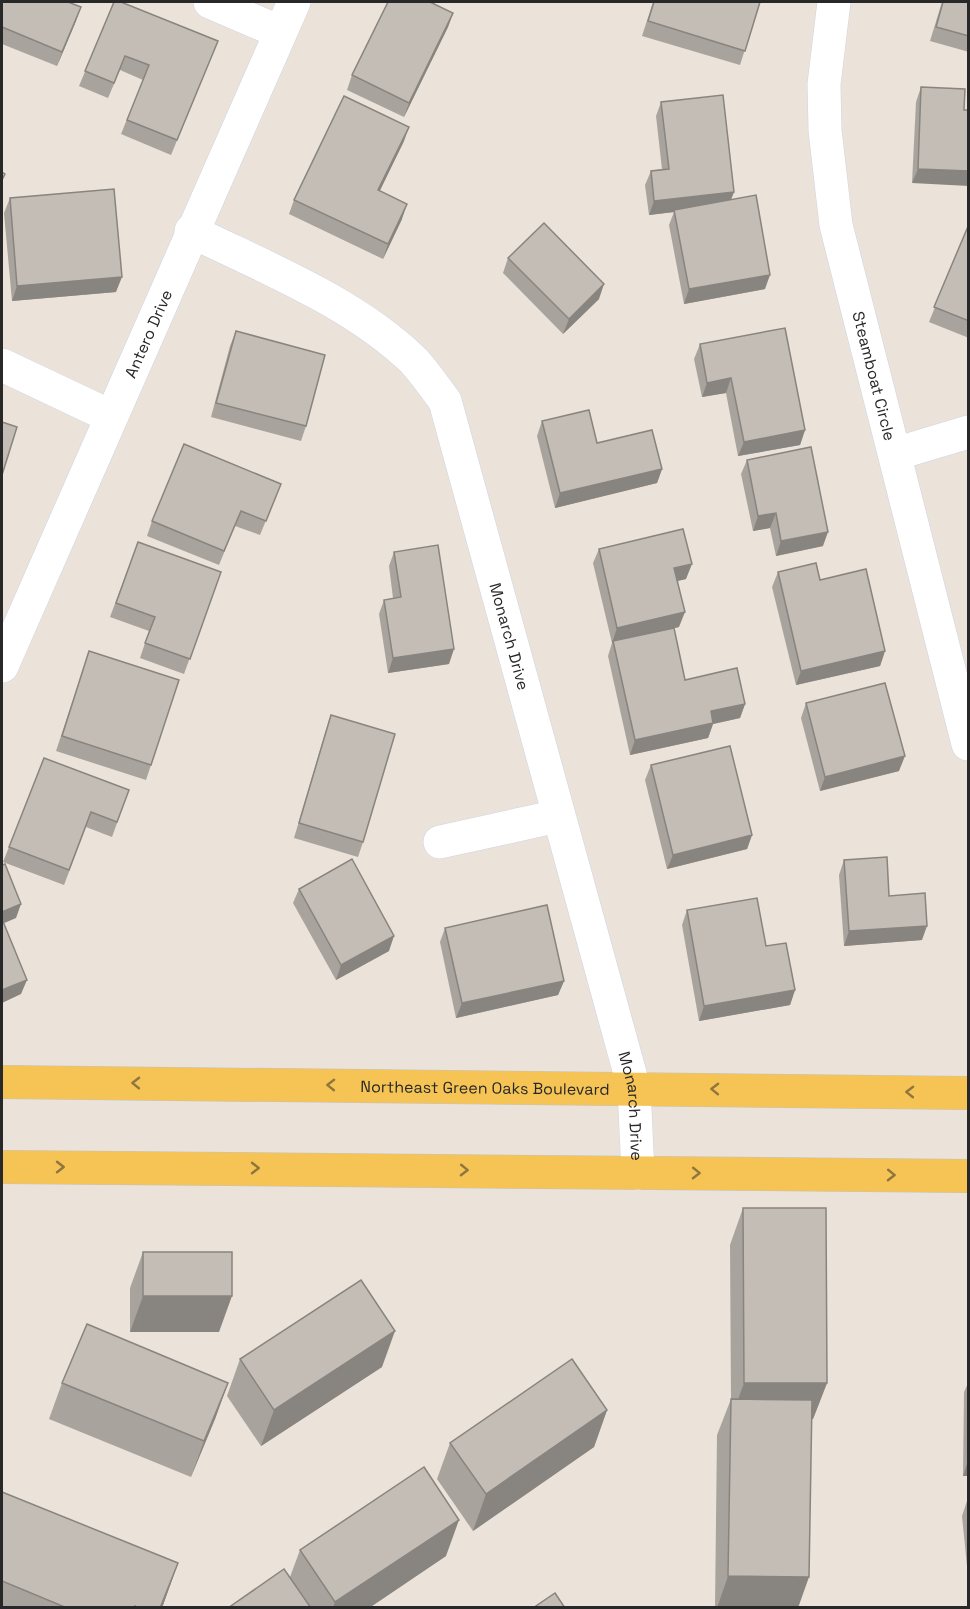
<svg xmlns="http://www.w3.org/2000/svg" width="970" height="1609" font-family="'Space Grotesk',sans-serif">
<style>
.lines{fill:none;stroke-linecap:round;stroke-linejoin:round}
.minor-casing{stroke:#cfd4e2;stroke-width:34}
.major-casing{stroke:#c3c3c3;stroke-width:34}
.minor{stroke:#fff;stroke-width:33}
.major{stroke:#f5c455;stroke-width:33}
.wall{fill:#a8a39c}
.shaded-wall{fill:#88847f}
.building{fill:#c3bdb5;stroke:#88847f;stroke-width:1.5}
.oneway{stroke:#8e763e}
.labels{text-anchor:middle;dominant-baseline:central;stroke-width:5;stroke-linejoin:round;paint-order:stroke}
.street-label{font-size:16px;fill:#282828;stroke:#fff}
</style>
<rect width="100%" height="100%" fill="#ebe2d9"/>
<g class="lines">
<defs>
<g id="minor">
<polyline points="210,2 280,32"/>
<path id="s1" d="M 834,2 L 824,84 L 825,130 L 836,225 L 968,744"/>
<path id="s2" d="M 191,231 C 266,268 353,302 414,361 C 425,373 435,388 445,401 L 634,1088 L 638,1173"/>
<polyline points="2,365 110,416"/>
<polyline points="895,454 968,432"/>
<path id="s3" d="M 2,666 L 294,2"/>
<polyline points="440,842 558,816"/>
</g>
<g id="major">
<path id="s4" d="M 2,1082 L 968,1093"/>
<polyline points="2,1167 968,1176"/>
</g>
</defs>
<use href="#minor" class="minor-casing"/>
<use href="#major" class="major-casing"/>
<use href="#minor" class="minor"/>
<use href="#major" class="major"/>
</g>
<g class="wall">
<polygon points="2,2 76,21 57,66 2,44"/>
<polygon points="114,2 218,41 171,155 121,134 143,80 120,70 108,98 79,86"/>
<polygon points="653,2 760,2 740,65 642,36"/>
<polygon points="942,2 969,2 969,52 930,41"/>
<polygon points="453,13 448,27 404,117 347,90 352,75"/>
<polygon points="921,87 964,110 912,183 916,102"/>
<polygon points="661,102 734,192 731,200 765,289 684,304 669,225 674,212 649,215 645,185 651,171 662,169 656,116"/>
<polygon points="404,141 379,191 402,219 383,259 289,214 294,200"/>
<polygon points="10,198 116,292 12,301 4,213"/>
<polygon points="969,224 969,338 929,322"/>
<polygon points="508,258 599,299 563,334 503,273"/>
<polygon points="236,331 306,426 301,441 211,417 230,346"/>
<polygon points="700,344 805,430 800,445 738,456 726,393 702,397 694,359"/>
<polygon points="542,421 662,469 657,483 555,508 537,436"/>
<polygon points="747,460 823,546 776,556 770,528 753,531 741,474"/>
<polygon points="281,484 260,535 235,526 219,565 147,536 152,521"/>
<polygon points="138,542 221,572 184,674 140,658 149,631 110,617"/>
<polygon points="599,549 686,579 677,581 679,627 674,628 685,680 745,704 740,718 713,724 708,738 630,755 608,656 612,643 593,563"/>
<polygon points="394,552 449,664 388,673 379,614 384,600 393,598 389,566"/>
<polygon points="778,572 820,580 885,651 880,666 796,685 772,587"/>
<polygon points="89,651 151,765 146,780 56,751"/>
<polygon points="806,703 899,771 820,791 801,718"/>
<polygon points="331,715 363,842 358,857 294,838 326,730"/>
<polygon points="651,765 752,835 747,849 667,869 645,780"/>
<polygon points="129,790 112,837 86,827 64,885 3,862 9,847"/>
<polygon points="844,860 889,896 922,940 844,946 839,875"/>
<polygon points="299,889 389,951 336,980 293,903"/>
<polygon points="687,910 766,946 795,990 790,1005 699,1021 682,925"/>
<polygon points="445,928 564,981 558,995 456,1018 440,942"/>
<polygon points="743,1208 827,1383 813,1419 811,1419 798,1608 715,1608 717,1435 731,1399 730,1245"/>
<polygon points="143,1252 219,1332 130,1332 130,1288"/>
<polygon points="240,1359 382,1367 261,1446 227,1396"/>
<polygon points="969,1381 969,1476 963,1476 964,1392"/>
<polygon points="62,1383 228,1383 215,1419 191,1477 49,1419"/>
<polygon points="607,1410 594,1447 473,1531 437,1479 450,1443"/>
<polygon points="2,1492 178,1563 162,1608 2,1608"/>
<polygon points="967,1501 969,1514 969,1586 962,1516"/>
<polygon points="300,1550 446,1556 369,1608 228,1608 290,1577"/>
</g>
<g class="shaded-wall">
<polygon points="81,7 76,21 57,66 62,52"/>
<polygon points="453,13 448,27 404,117 409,103"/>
<polygon points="409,127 404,141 373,205 378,190"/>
<polygon points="918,169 969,171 969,186 912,183"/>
<polygon points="734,192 728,206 674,210 674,212 649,215 654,201"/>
<polygon points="407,204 402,219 383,259 388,244"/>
<polygon points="770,275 765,289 684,304 689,289"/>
<polygon points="122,277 116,292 12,301 17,286"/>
<polygon points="604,284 599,299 563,334 569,319"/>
<polygon points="731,378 726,393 702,397 707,383"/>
<polygon points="805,430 800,445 738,456 744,442"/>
<polygon points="662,469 657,483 555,508 560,493"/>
<polygon points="776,513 770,528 753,531 758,516"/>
<polygon points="828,532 823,546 776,556 781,541"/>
<polygon points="692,564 686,579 669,583 674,568"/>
<polygon points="685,612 679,627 612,643 617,628"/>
<polygon points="454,649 449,664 388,673 393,658"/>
<polygon points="885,651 880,666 796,685 801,671"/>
<polygon points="745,704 740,718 713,724 708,738 630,755 635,740 711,711"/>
<polygon points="905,756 899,771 820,791 825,777"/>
<polygon points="752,835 747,849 667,869 673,855"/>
<polygon points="21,904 16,918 2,924 2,912"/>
<polygon points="927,926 922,940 844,946 849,931"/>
<polygon points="394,936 389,951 336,980 341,965"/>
<polygon points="27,980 21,994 2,1003 2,990"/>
<polygon points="564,981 558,995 456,1018 462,1003"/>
<polygon points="795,990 790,1005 699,1021 704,1006"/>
<polygon points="143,1296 232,1296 219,1332 130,1332"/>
<polygon points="395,1331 382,1367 261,1446 274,1410"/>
<polygon points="228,1383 215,1419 191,1477 204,1441"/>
<polygon points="744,1383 827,1383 813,1419 731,1419"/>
<polygon points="607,1410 594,1447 473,1531 486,1494"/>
<polygon points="968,1461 969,1476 963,1476"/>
<polygon points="459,1520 446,1556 369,1608 333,1608 335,1602"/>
<polygon points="178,1563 162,1608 160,1608"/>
<polygon points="728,1576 809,1577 798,1608 717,1608"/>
</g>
<g class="building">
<polygon points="2,2 68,2 81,7 62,52 2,27"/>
<polygon points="114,2 121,2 218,41 177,140 127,120 149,65 125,56 114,83 85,71"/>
<polygon points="388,2 430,2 453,13 409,103 352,75"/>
<polygon points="654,2 760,2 745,51 648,21"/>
<polygon points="943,2 969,2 969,36 936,27"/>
<polygon points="921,87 965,89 964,110 969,110 969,171 918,169"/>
<polygon points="723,95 734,192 654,201 651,171 669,169 661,102"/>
<polygon points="344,96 409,127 378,190 407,204 388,244 294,200"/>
<polygon points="2,172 5,174 2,180"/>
<polygon points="114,189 122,277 17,286 10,198"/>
<polygon points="756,195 770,275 689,289 674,210"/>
<polygon points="544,223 604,284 569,319 508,258"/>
<polygon points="969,224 969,321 934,307"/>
<polygon points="785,328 805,430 744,442 731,378 707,383 700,344"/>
<polygon points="236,331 325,355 306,426 216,403"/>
<polygon points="589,410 597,443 652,430 662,469 560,493 542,421"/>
<polygon points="2,422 17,427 2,475"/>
<polygon points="184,444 281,484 266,521 241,511 224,551 152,521"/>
<polygon points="811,447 828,532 781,541 776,513 758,516 747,460"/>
<polygon points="683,529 692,564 674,568 685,612 617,628 599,549"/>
<polygon points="138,542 221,572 190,659 145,643 155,617 116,603"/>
<polygon points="438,545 454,649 393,658 384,600 401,597 394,552"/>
<polygon points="816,563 820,580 866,569 885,651 801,671 778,572"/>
<polygon points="674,628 685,680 737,668 745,704 711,711 713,723 635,740 613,641"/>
<polygon points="89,651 179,680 151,765 62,736"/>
<polygon points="885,683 905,756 825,777 806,703"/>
<polygon points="331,715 395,734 363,842 299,823"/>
<polygon points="730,746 752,835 673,855 651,765"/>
<polygon points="44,758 129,790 117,822 91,812 69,870 9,847"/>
<polygon points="887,857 889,896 925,893 927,926 849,931 844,860"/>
<polygon points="352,859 394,936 341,965 299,889"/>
<polygon points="5,864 21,904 2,912 2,865"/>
<polygon points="757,898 766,946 786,943 795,990 704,1006 687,910"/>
<polygon points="547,905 564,981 462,1003 445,928"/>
<polygon points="2,919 27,980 2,990"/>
<polygon points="743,1208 826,1208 827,1383 744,1383"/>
<rect x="143" y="1252" width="89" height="44"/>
<polygon points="361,1280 395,1331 274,1410 240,1359"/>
<polygon points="87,1324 228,1383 204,1441 62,1383"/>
<polygon points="572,1359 607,1410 486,1494 450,1443"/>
<polygon points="731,1399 812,1400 809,1577 728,1576"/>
<polygon points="424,1467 459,1520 335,1602 300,1550"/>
<polygon points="2,1492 178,1563 160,1608 140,1608 135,1606 135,1608 67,1608 2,1581"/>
<polygon points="284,1569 311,1608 228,1608"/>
<polygon points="555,1593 565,1608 533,1608"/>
</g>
<defs><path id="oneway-chevron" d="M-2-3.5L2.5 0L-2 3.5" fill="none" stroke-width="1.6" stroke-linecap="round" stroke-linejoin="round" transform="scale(1.5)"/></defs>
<g class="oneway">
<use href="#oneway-chevron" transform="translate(136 1083) rotate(-179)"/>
<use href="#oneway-chevron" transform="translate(331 1085) rotate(-179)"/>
<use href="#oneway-chevron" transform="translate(715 1089) rotate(-179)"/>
<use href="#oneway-chevron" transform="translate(910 1092) rotate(-179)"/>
<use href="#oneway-chevron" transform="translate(60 1167)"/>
<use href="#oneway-chevron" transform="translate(255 1168)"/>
<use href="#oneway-chevron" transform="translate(464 1170) rotate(1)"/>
<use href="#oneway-chevron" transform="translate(696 1173) rotate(1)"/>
<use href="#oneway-chevron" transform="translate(891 1175) rotate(1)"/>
</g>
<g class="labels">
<g class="street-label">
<text stroke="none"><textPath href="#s3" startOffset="363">Antero Drive</textPath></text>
<text stroke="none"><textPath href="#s1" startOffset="380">Steamboat Circle</textPath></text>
<text stroke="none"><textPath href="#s2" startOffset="554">Monarch Drive</textPath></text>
<text stroke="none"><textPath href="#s4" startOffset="483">Northeast Green Oaks Boulevard</textPath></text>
<text stroke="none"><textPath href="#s2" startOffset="1040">Monarch Drive</textPath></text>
</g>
</g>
<rect width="970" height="1609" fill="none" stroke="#282828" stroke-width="6"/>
</svg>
